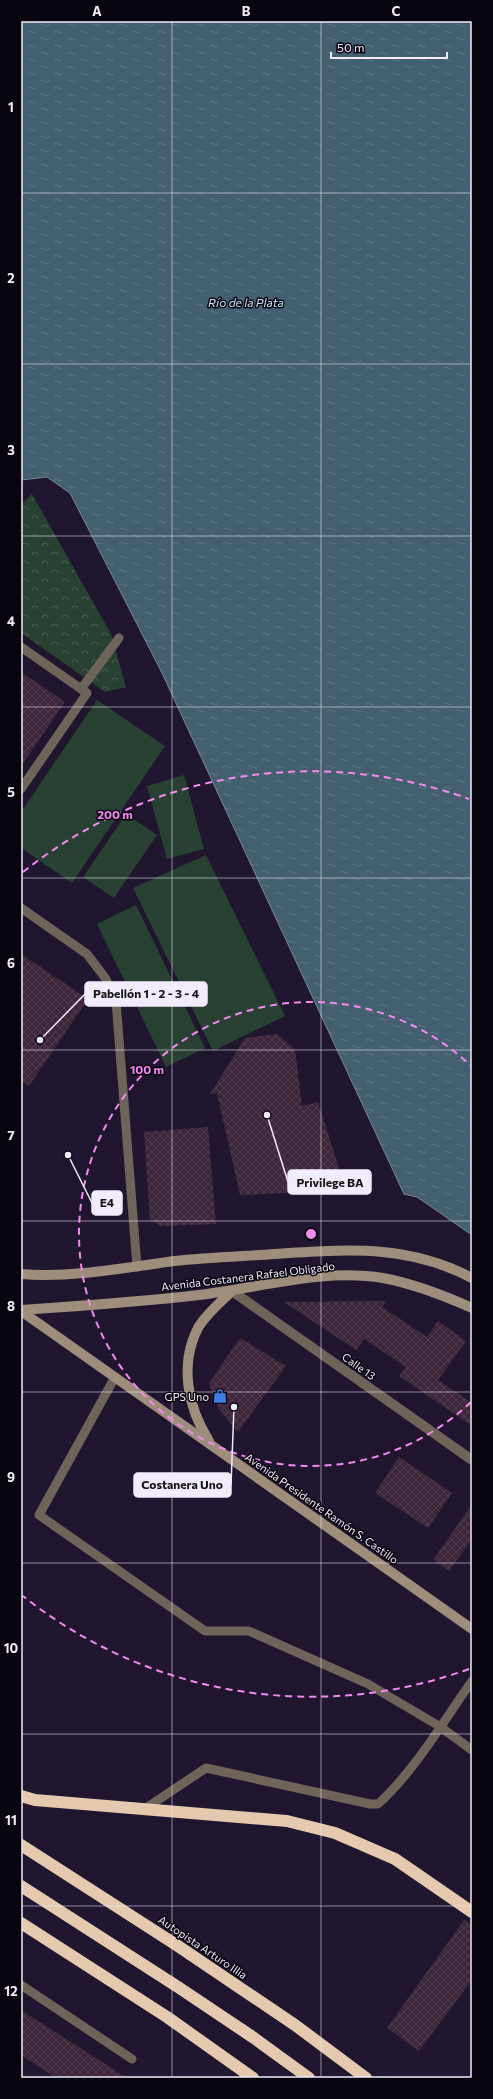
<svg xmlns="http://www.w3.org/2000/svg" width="493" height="2099" font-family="Commissioner,sans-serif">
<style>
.park{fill:url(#park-crowns)}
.pitch{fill:#284133}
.water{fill:url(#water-ripples);stroke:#78899a}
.building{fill:url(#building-cross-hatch)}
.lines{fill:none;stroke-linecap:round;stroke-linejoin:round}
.service{stroke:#6f6459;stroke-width:9}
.minor{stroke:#6f6459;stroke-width:10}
.secondary{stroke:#9e8d7b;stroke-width:10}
.motorway{stroke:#e5c9ae;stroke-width:12}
.grid{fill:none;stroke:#f1ebfc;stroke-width:1;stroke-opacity:0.55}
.ring{fill:none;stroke:#f489f0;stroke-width:2;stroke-dasharray:7 5}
.labels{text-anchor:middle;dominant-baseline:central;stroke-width:3;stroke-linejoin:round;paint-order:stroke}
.street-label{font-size:11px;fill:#f1ebfc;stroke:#08050f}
.poi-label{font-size:11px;fill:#f1ebfc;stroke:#08050f;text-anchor:end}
.water-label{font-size:12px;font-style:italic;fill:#c9e9fd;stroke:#08050f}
.centre{fill:#f489f0;stroke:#08050f;stroke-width:2}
.ring-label{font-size:12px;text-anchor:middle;font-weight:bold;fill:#f489f0;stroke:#08050f;stroke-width:3;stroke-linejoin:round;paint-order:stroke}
.leader{fill:none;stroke:#f1ebfc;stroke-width:1.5}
.callout-dot{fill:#f1ebfc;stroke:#08050f;stroke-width:1.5}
.callout{fill:#f1ebfc;stroke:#f1ebfc;stroke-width:1.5}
.callout-label{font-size:12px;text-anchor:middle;font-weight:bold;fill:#111}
.neatline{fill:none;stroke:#f1ebfc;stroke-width:1.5}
.grid-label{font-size:13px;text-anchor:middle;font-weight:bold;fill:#f1ebfc}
</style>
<defs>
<pattern id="park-crowns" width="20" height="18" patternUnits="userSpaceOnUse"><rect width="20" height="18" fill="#284133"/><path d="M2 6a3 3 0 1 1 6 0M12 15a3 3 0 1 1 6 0" fill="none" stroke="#485d51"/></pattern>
<pattern id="water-ripples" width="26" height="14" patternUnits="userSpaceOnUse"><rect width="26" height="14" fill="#445f70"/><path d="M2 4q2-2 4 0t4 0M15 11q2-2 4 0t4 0" fill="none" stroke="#5f7685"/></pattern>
<pattern id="building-cross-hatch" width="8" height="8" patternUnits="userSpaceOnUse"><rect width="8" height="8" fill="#3e273b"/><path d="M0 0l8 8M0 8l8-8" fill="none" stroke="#513c4e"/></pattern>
</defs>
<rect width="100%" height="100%" fill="#20162f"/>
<polygon class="park" points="32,494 111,634 126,687 105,692 21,633 21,505"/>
<g class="pitch">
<polygon points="97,700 165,746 72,883 21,848 21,812"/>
<polygon points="184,775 204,849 167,859 147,786"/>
<polygon points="126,814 157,835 114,898 83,877"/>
<polygon points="206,855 285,1016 213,1051 133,888"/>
<polygon points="136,905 205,1048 166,1067 97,924"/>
</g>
<polygon class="water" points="21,21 472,21 472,1235 417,1197 404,1194 162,673 70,493 47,477 21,480"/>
<g class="building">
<polygon points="21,672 65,702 21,766"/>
<polygon points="21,954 88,999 29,1086 21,1081"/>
<polygon points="277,1034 295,1049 302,1106 318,1102 339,1168 314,1185 286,1193 240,1195 217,1093 210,1094 245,1038"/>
<polygon points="208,1127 216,1224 162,1226 150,1221 144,1132"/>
<polygon points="386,1301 382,1307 427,1337 438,1321 466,1341 438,1380 472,1403 472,1426 399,1376 406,1367 364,1339 356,1350 284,1302"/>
<polygon points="240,1338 286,1366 238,1432 218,1408 209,1383"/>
<polygon points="399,1457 452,1493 428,1528 375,1493"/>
<polygon points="472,1504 472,1539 449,1571 433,1560"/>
<polygon points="464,1920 472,1926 472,1980 419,2051 387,2028"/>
<polygon points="21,2010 127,2078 56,2078 21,2055"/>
</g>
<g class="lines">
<g class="service">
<polyline points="21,647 87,693 21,789"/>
<polyline points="81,689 119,638"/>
<polyline points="21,908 87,954 106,979 116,1001 137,1267"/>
<polyline points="115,1377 39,1515 205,1631 249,1631 368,1684 439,1726 472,1750"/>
<path d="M 143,1810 L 206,1768 L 370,1804 L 378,1804 C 414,1772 444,1720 472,1681"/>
<polyline points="21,1985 132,2059"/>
</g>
<polyline class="minor" points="232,1291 472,1460"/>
<g class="secondary">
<path d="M 21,1274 C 73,1278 123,1268 174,1261 C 212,1257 251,1256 289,1253 C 355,1249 411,1246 472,1278"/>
<path d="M 21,1310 C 80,1306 140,1302 199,1295 C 259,1288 323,1268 383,1278 C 415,1284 443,1295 472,1308"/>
<polyline points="21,1311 472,1629"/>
<path d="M 209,1441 C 188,1408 179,1365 198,1328 C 206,1314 221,1302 232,1291"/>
</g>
<g class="motorway">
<polyline points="21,1796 35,1800 287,1821 335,1833 395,1859 472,1912"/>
<polyline points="21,1845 178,1946 295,2025 366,2078"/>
<polyline points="21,1886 178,1987 254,2038 309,2078"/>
<polyline points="21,1923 167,2017 253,2078"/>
</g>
</g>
<path class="grid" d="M 172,21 L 172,2078M 321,21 L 321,2078M 21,193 L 472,193M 21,364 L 472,364M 21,536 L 472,536M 21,707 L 472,707M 21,878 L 472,878M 21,1050 L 472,1050M 21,1221 L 472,1221M 21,1392 L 472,1392M 21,1563 L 472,1563M 21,1734 L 472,1734M 21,1906 L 472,1906"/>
<g class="ring">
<path d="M471 1402A232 232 0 1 1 471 1066"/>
<path d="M469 1669A463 463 0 0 1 23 1596M23 872A463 463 0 0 1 469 799"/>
</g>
<defs>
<symbol id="shop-bare" viewBox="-9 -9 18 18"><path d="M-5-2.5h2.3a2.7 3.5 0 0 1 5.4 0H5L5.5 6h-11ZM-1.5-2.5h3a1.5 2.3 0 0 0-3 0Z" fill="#3f7fe0" stroke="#08050f" stroke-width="2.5" paint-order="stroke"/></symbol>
</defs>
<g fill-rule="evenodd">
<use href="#shop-bare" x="210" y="1386" width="20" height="20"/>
</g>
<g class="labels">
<g class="street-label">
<text transform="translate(248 1276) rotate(-7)">Avenida Costanera Rafael Obligado</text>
<text transform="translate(359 1366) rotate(35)">Calle 13</text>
<text transform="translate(322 1508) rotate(35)">Avenida Presidente Ramón S. Castillo</text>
<text transform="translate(203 1947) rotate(34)">Autopista Arturo Illia</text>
</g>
<g class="poi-label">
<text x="209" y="1396">GPS Uno</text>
</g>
<g class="water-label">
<text x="246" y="302">Río de la Plata</text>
</g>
</g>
<circle cx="311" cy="1234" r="6" class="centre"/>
<g class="ring-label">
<text x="115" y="819">200 m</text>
<text x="147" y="1074">100 m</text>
</g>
<path class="leader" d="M40 1040L85 994M267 1115L288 1182M68 1155L92 1203M234 1407L231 1485"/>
<g class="callout-dot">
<circle cx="40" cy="1040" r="4"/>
<circle cx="267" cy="1115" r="4"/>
<circle cx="68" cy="1155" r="4"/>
<circle cx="234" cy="1407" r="4"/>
</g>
<g class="callout">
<rect x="85" y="982" width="122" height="24" rx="4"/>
<rect x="288" y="1170" width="83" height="24" rx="4"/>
<rect x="92" y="1191" width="30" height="24" rx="4"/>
<rect x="134" y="1473" width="97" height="24" rx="4"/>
</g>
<g class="callout-label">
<text x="146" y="998">Pabellón 1 - 2 - 3 - 4</text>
<text x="330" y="1187">Privilege BA</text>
<text x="107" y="1207">E4</text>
<text x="182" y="1489">Costanera Uno</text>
</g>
<rect width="493" height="2099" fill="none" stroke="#08050f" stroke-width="44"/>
<path d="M331 52v6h116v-6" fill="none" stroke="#f1ebfc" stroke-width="2"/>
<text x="337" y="52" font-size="12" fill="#f1ebfc" stroke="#08050f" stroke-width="3" paint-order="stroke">50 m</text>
<rect x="22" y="22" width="449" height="2055" class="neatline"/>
<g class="grid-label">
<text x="97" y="16">A</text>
<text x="246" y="16">B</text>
<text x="396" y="16">C</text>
<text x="11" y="112">1</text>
<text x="11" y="283">2</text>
<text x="11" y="455">3</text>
<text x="11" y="626">4</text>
<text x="11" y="797">5</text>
<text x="11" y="968">6</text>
<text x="11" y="1140">7</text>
<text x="11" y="1311">8</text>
<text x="11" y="1482">9</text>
<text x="11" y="1653">10</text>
<text x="11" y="1825">11</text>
<text x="11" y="1996">12</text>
</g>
</svg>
